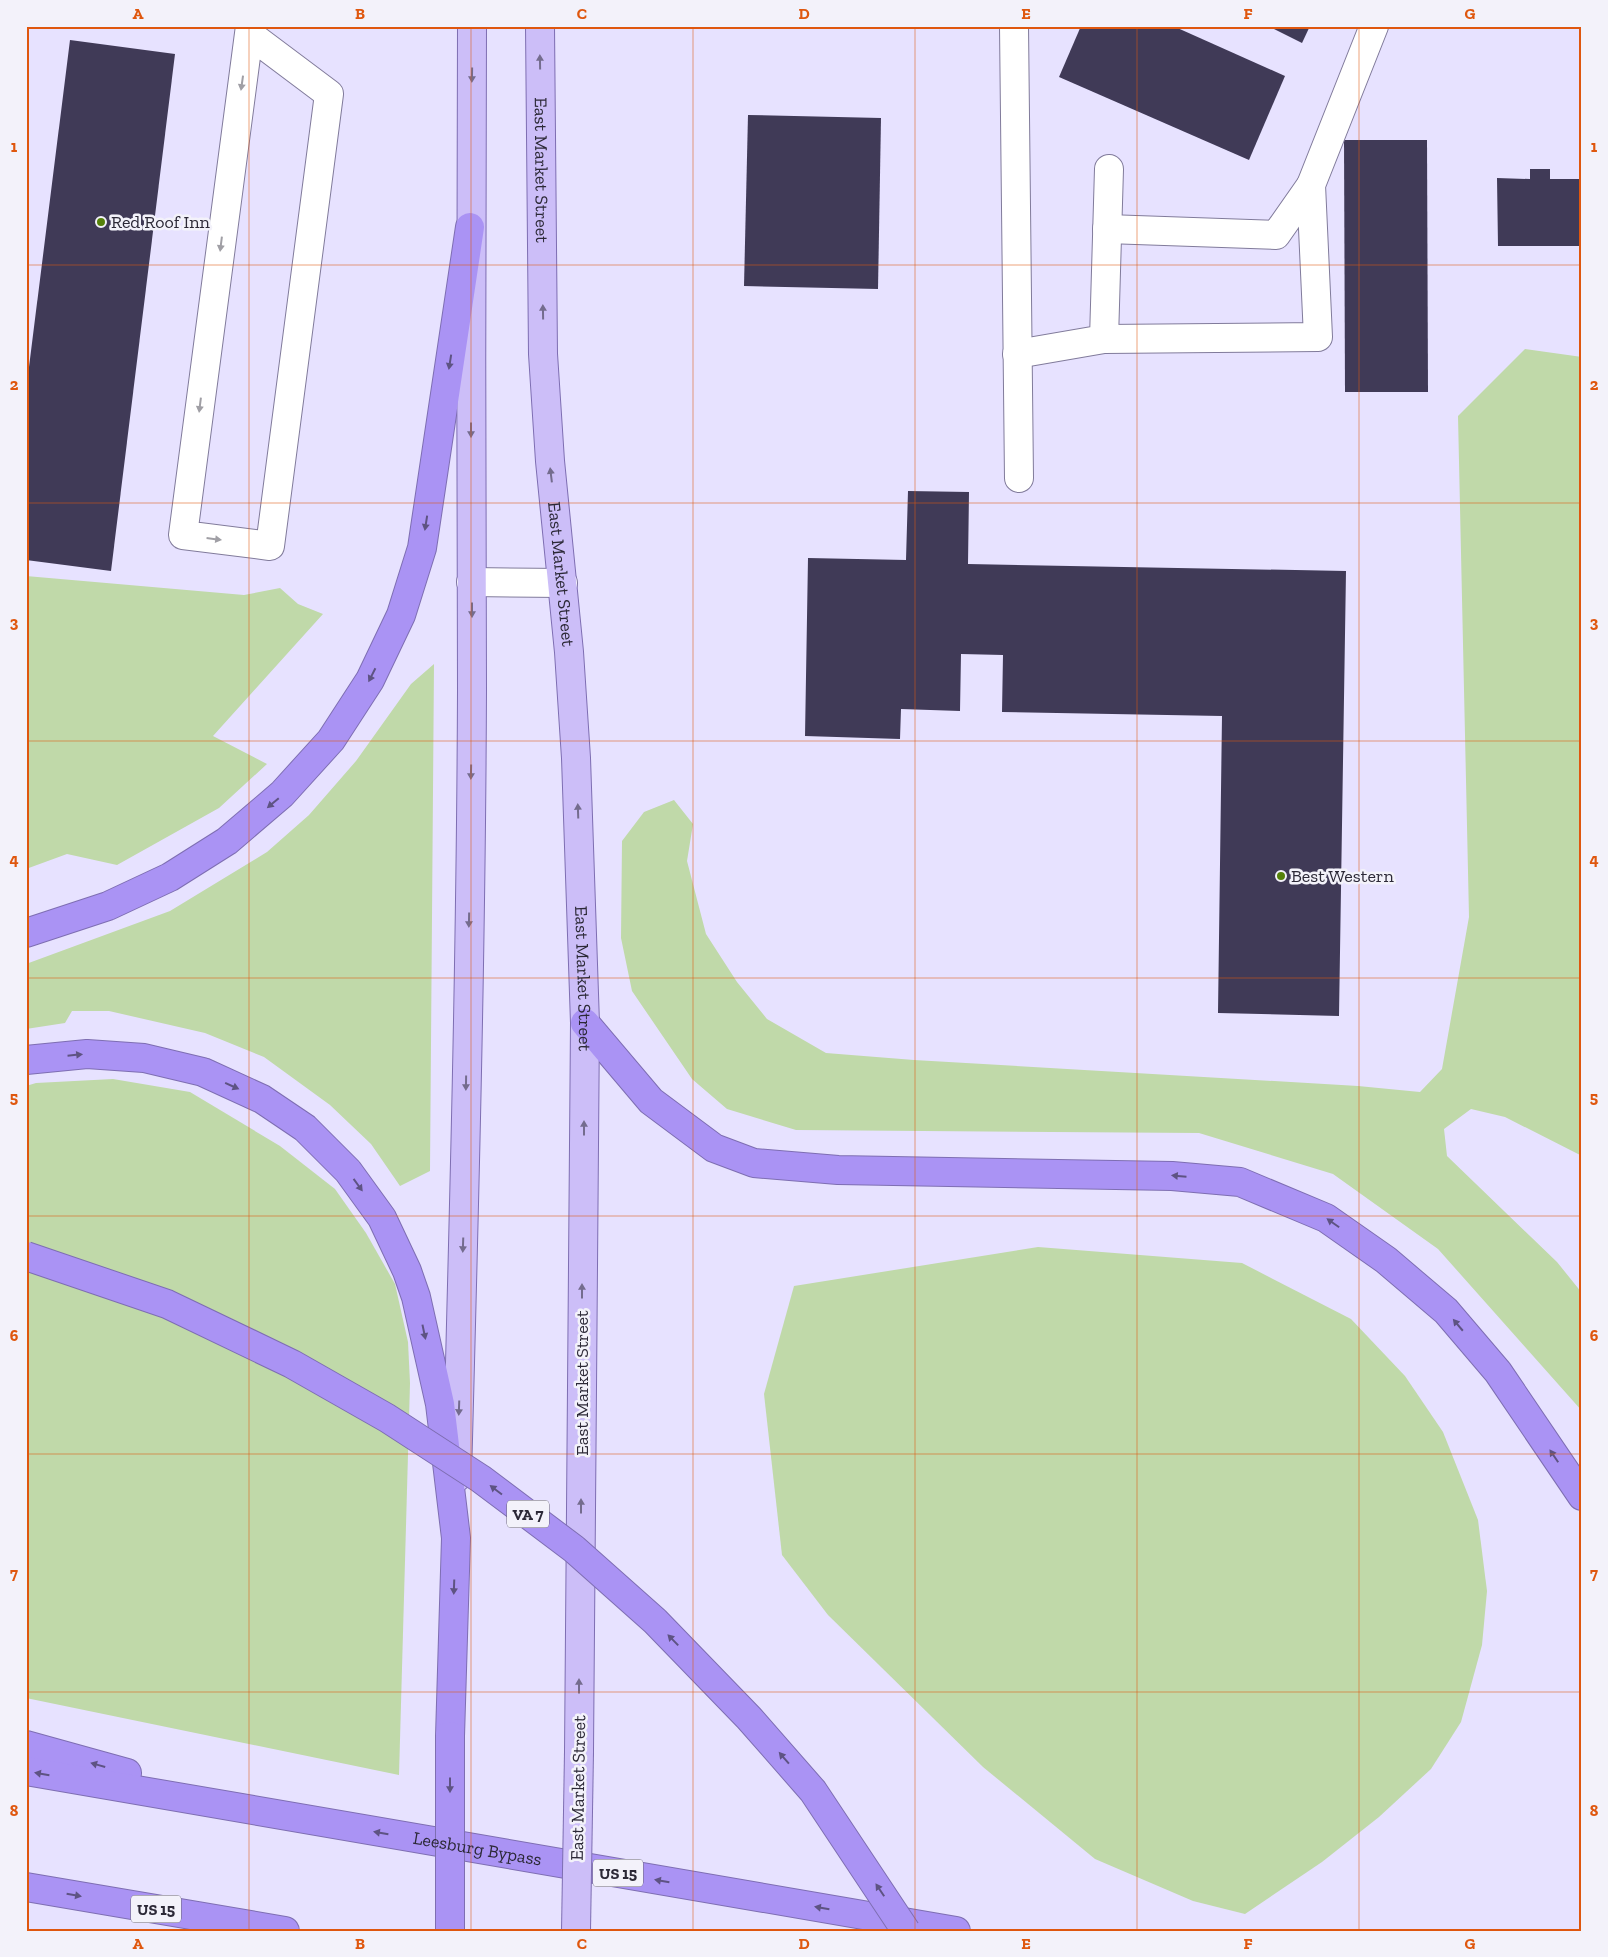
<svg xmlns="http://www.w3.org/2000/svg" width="1608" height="1957" font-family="'Zilla Slab',serif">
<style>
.green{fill:#c0d9a9}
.building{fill:#403a57}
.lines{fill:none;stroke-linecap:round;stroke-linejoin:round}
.minor-casing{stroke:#817b9b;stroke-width:30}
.major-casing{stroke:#7e6eb2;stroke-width:30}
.highway-casing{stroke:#7e6eb2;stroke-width:30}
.minor{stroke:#fff;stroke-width:28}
.major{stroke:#ccbef8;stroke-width:28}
.highway{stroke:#aa93f4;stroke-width:28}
.major-bridge-casing{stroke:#7e6eb2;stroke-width:30;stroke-linecap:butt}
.highway-bridge-casing{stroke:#7e6eb2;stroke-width:30;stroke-linecap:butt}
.major-bridge{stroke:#ccbef8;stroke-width:28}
.highway-bridge{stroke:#aa93f4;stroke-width:28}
.oneway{fill:#746c8e}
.oneway2{fill:#a09fa5}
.oneway3{fill:#5e5383}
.grid{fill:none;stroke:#df570e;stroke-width:1;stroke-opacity:0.55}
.poi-dot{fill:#55810a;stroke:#f3f2fa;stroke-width:2}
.labels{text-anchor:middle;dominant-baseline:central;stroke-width:5;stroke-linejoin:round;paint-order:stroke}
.shield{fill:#f3f2fa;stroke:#686572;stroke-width:1}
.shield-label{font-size:16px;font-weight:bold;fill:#2c2937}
.street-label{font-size:18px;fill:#2c2937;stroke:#f3f2fa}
.poi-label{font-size:18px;fill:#2c2937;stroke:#f3f2fa;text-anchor:start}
.neatline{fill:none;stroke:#df570e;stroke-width:2}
.grid-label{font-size:16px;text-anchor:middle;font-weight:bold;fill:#df570e}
</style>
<rect width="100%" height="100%" fill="#e7e2ff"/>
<g class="green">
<polygon points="1525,349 1582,357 1582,1156 1505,1117 1471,1109 1444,1129 1447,1156 1557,1262 1582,1293 1582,1411 1438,1249 1333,1174 1199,1133 796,1130 727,1109 692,1079 632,991 621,938 622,841 644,812 674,800 693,824 687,861 706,934 737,982 767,1019 826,1053 914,1060 1358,1086 1420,1092 1442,1069 1469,917 1458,416"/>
<polygon points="26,576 244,595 280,588 298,604 323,614 213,736 267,764 219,808 117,865 67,854 26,869"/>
<polygon points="434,664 430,1171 400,1186 371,1144 330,1105 264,1057 205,1033 109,1011 72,1011 65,1023 26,1029 26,964 170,911 267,852 309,815 356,761 411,684"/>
<polygon points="113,1079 190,1092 280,1146 335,1189 366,1233 395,1284 408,1342 410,1383 399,1775 26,1698 26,1086 36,1083"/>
<polygon points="1038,1247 1242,1263 1351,1319 1405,1376 1443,1432 1478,1520 1487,1591 1482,1645 1461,1722 1431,1769 1379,1817 1322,1862 1245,1914 1193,1901 1095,1859 983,1767 828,1615 782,1555 764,1394 794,1286"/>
</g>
<g class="building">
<polygon points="1081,26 1173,26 1285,76 1249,160 1059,77"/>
<polygon points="1268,26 1310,26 1302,43"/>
<polygon points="70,40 175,54 111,571 26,560 26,391"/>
<polygon points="748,115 881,118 878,289 744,286"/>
<polygon points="1344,140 1427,140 1428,392 1345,392"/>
<polygon points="1530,169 1550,169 1550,179 1582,179 1581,246 1498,246 1497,178 1530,179"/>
<polygon points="908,491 969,492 968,564 1346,571 1339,1016 1218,1013 1222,716 1002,712 1003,655 961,654 960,711 901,709 900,739 805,736 808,558 906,560"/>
</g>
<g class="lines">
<defs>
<g id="minor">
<polyline points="1014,26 1019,478"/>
<polyline points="249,34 329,94 270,546 183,535 250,26"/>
<polyline points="1107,229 1276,235 1311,185"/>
<polyline points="1104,339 1318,337 1311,185 1374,26"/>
<polyline points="1017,354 1104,339 1109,169"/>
<polyline points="471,582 563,583"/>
</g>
<g id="major">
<path id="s1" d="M 540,26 L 543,354 L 550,461 L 569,652 L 576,758 L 585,1023 L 579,1752"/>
<path d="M 457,1477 C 464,1215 471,952 472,690 C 472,469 470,247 472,26"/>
</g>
<g id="highway">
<polyline points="26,933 108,906 170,877 227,841 282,794 331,740 370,680 401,615 422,548 470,227"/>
<polyline points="585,1023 651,1101 714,1148 754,1163 838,1170 1172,1176 1240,1182 1326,1218 1386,1260 1446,1311 1498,1372 1582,1496"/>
<polyline points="26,1060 87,1054 144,1058 203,1072 262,1099 305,1128 348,1171 382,1218 407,1271 416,1297 440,1404 456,1538 450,1736"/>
<polyline points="26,1745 127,1773"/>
<path id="s2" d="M 26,1771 L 956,1931"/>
<polyline points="26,1887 285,1931"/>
</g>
</defs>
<use href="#minor" class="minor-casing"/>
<use href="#major" class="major-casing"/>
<use href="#highway" class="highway-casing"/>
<use href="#minor" class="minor"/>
<use href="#major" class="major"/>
<use href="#highway" class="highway"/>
<defs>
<polyline id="major-bridge" points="576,1931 579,1752"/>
<g id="highway-bridge">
<polyline points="26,1256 167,1304 292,1364 387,1418 481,1479 574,1549 655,1621 749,1718 813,1791 906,1931"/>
<polyline points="450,1736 450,1931"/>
</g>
</defs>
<use href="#major-bridge" class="major-bridge-casing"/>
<use href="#highway-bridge" class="highway-bridge-casing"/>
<use href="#major-bridge" class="major-bridge"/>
<use href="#highway-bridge" class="highway-bridge"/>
</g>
<defs><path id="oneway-solid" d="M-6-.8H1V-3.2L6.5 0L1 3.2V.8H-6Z" transform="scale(1.25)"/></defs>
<g class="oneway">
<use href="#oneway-solid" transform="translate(540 62) rotate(-91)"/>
<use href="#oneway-solid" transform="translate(472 75) rotate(91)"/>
<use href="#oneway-solid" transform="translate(543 312) rotate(-91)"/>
<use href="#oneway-solid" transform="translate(471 430) rotate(90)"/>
<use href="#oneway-solid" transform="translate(551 475) rotate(-97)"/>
<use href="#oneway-solid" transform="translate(472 610) rotate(90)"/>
<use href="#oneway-solid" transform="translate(471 772) rotate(91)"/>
<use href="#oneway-solid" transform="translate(578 811) rotate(-92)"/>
<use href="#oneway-solid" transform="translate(469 920) rotate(91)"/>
<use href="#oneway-solid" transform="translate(466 1083) rotate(91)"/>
<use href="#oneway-solid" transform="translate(584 1128) rotate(-90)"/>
<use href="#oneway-solid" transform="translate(463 1245) rotate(92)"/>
<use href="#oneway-solid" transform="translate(582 1291) rotate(-90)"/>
<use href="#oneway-solid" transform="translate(459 1408) rotate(92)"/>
<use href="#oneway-solid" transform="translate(581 1506) rotate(-90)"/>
<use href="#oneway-solid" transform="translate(579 1686) rotate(-90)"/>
</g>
<g class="oneway2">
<use href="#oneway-solid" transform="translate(242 83) rotate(98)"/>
<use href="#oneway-solid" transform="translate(221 244) rotate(97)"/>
<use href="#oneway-solid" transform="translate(200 405) rotate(97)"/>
<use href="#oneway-solid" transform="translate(214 539) rotate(7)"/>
</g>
<g class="oneway3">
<use href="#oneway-solid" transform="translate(450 362) rotate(99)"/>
<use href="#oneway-solid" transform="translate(426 523) rotate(99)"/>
<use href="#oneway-solid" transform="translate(372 675) rotate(117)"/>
<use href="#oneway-solid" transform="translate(273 803) rotate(140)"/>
<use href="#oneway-solid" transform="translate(75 1055) rotate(-6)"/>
<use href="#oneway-solid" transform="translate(232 1086) rotate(24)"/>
<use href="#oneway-solid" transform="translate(1179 1176) rotate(-175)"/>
<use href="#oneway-solid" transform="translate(358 1185) rotate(54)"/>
<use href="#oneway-solid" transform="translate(1333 1223) rotate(-145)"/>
<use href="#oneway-solid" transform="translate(1458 1325) rotate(-130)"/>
<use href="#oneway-solid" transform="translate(424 1332) rotate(78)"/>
<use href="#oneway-solid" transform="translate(1554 1456) rotate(-124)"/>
<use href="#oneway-solid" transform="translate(496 1490) rotate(-143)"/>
<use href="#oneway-solid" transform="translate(454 1587) rotate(92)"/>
<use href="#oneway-solid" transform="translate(673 1640) rotate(-134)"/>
<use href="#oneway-solid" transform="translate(784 1758) rotate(-131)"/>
<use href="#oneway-solid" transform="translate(98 1765) rotate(-164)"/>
<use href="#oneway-solid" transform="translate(42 1774) rotate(-170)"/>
<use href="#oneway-solid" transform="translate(450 1785) rotate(90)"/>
<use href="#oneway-solid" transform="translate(381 1833) rotate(-170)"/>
<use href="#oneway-solid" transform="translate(662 1881) rotate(-170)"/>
<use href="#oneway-solid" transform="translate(880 1890) rotate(-124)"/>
<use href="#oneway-solid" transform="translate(74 1895) rotate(10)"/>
<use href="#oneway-solid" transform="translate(822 1908) rotate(-170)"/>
</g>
<path class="grid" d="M 249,26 L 249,1931M 471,26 L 471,1931M 693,26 L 693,1931M 915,26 L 915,1931M 1137,26 L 1137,1931M 1359,26 L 1359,1931M 26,265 L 1582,265M 26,503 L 1582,503M 26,741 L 1582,741M 26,978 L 1582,978M 26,1216 L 1582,1216M 26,1454 L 1582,1454M 26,1692 L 1582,1692"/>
<g class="poi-dot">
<circle cx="101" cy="222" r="5"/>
<circle cx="1281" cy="876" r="5"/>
</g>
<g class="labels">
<g class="shield">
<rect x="507" y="1500.5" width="42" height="27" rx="4"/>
<rect x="593" y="1859.5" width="50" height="27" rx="4"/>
<rect x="131" y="1895.5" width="50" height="27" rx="4"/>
</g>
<g class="shield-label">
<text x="528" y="1514">VA 7</text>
<text x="618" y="1873">US 15</text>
<text x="156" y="1909">US 15</text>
</g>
<g class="street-label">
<text stroke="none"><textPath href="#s1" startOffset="144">East Market Street</textPath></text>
<text stroke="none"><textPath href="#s1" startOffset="549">East Market Street</textPath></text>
<text stroke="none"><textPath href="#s1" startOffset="954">East Market Street</textPath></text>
<text transform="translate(582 1383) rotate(-90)">East Market Street</text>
<text transform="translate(578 1788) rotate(-89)">East Market Street</text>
<text stroke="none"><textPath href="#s2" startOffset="458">Leesburg Bypass</textPath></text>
</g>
<g class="poi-label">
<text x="111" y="222">Red Roof Inn</text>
<text x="1291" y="876">Best Western</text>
</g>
</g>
<rect width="1608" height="1957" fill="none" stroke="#f3f2fa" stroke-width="55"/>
<rect x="28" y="28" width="1552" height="1902" class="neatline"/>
<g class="grid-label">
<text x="138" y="19">A</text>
<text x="360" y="19">B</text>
<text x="582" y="19">C</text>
<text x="804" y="19">D</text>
<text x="1026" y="19">E</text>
<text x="1248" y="19">F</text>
<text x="1470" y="19">G</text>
<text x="14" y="152">1</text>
<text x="1594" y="152">1</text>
<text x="14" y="390">2</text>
<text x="1594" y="390">2</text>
<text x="14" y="628">3</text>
<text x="1594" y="628">3</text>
<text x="14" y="865">4</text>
<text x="1594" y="865">4</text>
<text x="14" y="1103">5</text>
<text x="1594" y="1103">5</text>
<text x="14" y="1341">6</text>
<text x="1594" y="1341">6</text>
<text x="14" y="1579">7</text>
<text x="1594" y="1579">7</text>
<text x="14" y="1816">8</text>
<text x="1594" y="1816">8</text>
<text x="138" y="1949">A</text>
<text x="360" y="1949">B</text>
<text x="582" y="1949">C</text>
<text x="804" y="1949">D</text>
<text x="1026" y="1949">E</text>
<text x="1248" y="1949">F</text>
<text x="1470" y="1949">G</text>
</g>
</svg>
